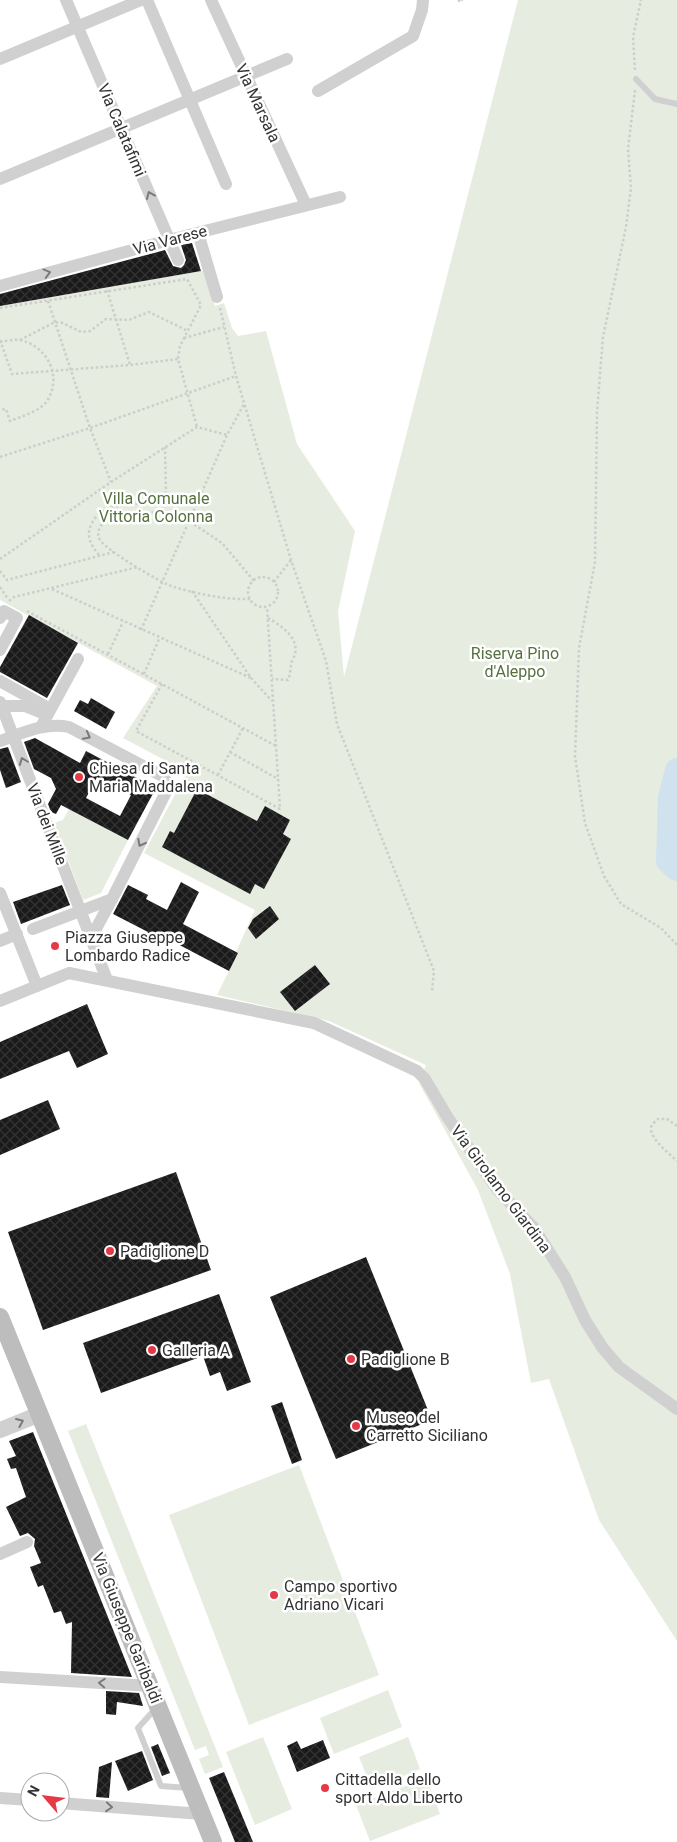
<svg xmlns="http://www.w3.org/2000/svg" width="677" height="1842" font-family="Roboto,sans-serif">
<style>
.green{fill:#e6ecdf}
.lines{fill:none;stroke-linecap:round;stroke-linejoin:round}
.river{stroke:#cfe2ee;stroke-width:24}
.building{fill:url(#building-cross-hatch);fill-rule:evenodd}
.path{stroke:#cdcdcd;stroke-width:2.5;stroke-dasharray:2.5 2.5;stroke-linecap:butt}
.service{stroke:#d0d0d0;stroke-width:6}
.minor{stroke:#d0d0d0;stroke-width:12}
.tertiary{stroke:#d0d0d0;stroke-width:16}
.secondary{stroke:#bdbdbd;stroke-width:18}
.oneway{stroke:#7a7a7a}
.poi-dot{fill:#e63946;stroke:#fff;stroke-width:2}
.labels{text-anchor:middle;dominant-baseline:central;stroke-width:5;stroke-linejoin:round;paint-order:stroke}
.street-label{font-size:16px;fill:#333;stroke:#fff}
.park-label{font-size:16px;fill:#56703f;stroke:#fff}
.poi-label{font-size:16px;fill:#333;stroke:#fff;text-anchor:start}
</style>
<defs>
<pattern id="building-cross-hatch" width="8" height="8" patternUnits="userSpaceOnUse" patternTransform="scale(1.25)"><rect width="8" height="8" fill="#1a1a1a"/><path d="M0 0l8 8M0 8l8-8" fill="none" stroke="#333"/></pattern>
</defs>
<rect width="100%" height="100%" fill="#fff"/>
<g class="green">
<polygon points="518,0 677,0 677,1641 599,1520 549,1379 531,1383 510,1274 478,1190 419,1083 426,1065 329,1021 217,995 238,953 236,952 255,910 144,853 187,772 123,738 157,686 0,600 0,306 206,270 215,306 224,303 232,328 238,336 266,331 297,444 355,531 338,611 344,677"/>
<polygon points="69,809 128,840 101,893 83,900 54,823 63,820"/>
<polygon points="86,1424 223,1767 205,1774 199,1759 209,1755 206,1746 195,1750 68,1431"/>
<polygon points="299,1465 379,1675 249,1725 169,1515"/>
<polygon points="388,1690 402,1727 334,1754 320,1718"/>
<polygon points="263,1737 292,1809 255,1825 226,1752"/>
<polygon points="408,1737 420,1769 372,1789 359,1757"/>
<polygon points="426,1778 440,1814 370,1841 356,1805"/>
</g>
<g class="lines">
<polyline class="river" points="677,770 670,798 668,861 677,869"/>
</g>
<g class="building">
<polygon points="192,243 201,271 0,306 0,294 165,250 173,266 181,268 184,265 186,260 181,245"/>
<polygon points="29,615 78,643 47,698 0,672 0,667"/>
<polygon points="91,698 115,712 106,729 74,711 80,700 88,704"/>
<path d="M 35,738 L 80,763 L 86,751 L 156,788 L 128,840 L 61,805 L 56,814 L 51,812 L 48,804 L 56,789 L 51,778 L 34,769 L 24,742 ZM 97,777 L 131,795 L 120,816 L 86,798 Z"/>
<polygon points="8,747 21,782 6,788 0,770 0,749"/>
<polygon points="197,789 257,821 265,806 290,820 283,834 291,839 264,889 255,884 250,894 162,847 170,831 174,833"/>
<polygon points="181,882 199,892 183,924 238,953 229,971 168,939 165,945 146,935 148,932 113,914 128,885 148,895 146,899 167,910"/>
<polygon points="62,885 70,905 21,924 13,902"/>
<polygon points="270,906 279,919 256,939 248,928 253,919"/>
<polygon points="315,965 330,984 295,1011 280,992"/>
<polygon points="87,1004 108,1054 77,1068 69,1051 0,1079 0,1042"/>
<polygon points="48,1100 60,1129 0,1155 0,1120"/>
<polygon points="176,1172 211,1270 43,1330 8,1232"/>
<polygon points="366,1257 432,1420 336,1459 270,1297"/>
<polygon points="219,1294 251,1382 227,1391 220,1372 210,1376 203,1356 101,1393 83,1343"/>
<polygon points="282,1402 302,1460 292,1464 271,1406"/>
<polygon points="33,1432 116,1637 132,1677 71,1673 72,1622 66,1624 61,1611 54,1613 43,1585 38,1587 30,1567 41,1563 34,1546 35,1539 28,1533 20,1536 6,1507 26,1497 16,1468 11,1469 7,1459 16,1456 9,1441"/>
<polygon points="106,1691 139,1693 143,1706 117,1702 116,1715 106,1714"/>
<polygon points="323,1740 330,1758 297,1772 287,1746 297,1741 301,1749"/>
<polygon points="158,1744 170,1773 162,1776 151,1747"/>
<polygon points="142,1751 153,1780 128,1791 115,1761"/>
<polygon points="112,1762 109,1798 96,1797 99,1767"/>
<polygon points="224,1772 253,1842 235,1842 209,1778"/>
</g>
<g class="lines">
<g class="path">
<polyline points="458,0 461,2 462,0"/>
<polyline points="635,70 633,37 641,0"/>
<polyline points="635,90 628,149 631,188 626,227 603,337 597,412 595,562 579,648 575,756 585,823 604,876 621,904 661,928 677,945"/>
<polyline points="107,290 130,365"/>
<polyline points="48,301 90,428 111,482"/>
<polyline points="0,308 187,279 201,305 180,346 178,359 197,427"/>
<polyline points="220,308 236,376 291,560 326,661 337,724 434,971 432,991"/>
<polyline points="184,338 224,327"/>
<polyline points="0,340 12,374 130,365 178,359"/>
<polyline points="20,340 55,322 63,323 81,332 90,331 106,319 129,320 149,312 188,331"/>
<path d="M 0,342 C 6,341 13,339 20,340 C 47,346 63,376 47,401 C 39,412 22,416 10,421 L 6,409 L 0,410"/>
<polyline points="0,457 90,428 236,376"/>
<path d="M 99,555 C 91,545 85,536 92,523 C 103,501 135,505 157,503 L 162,500 L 166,496 L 165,447"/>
<polyline points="0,559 111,482 197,427 227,435"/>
<polyline points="0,571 7,580 114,552"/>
<circle cx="263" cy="592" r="15"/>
<polyline points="274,582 291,560"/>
<polyline points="0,587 8,599"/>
<polyline points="52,589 251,678"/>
<polyline points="192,591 251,678 272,701"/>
<path d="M 250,599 C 227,600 197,594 174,587 C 161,583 107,551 100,540 C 94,530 104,520 113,516 L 157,512 L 189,521 L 222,543 L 254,581"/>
<polyline points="9,601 14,597 138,567"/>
<polyline points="27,611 276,746"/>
<path d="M 268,618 C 280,625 299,637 295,654 C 295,656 293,658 292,661 C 290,667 291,673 288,680 L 272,679"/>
<polyline points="141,630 227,435 244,404"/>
<polyline points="108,654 123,622"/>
<polyline points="144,674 159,639"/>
<polyline points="162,684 136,731 280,809 267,607"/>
<polyline points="230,752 278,779"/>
<polyline points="218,775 243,728"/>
<path d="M 677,1126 L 667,1119 L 658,1119 C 657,1119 652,1125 652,1125 C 646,1136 670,1154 677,1161"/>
</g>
<g class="service">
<polyline points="636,79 655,99 677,104"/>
<polyline points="156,1708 138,1728 161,1786 189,1788"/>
</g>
<g class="minor">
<polyline points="66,0 178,260"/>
<polyline points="147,0 226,184"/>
<polyline points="211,0 306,205"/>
<polyline points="0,59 141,0"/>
<polyline points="318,91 413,36 422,10 423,0"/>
<polyline points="0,179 287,59"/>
<polyline points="198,233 217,297"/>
<polyline points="0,286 169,240 340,197"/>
<polyline points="0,618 4,611 17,618 0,650"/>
<polyline points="0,681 50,709"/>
<polyline points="0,702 107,980"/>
<polyline points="2,706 25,706 47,715"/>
<polyline points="41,727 78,659"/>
<path d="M 0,741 C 23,733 45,722 69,727 L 164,777 L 169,786 L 112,899 L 33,929"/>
<polyline points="0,893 37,986"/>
<polyline points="91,938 112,899"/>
<polyline points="0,941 17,934"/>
<polyline points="0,1001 69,973 314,1023 417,1071 425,1079 448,1118 497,1189 534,1228 565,1277 585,1320 602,1347 619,1367 677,1409"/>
<polyline points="0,1554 27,1542"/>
<polyline points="0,1677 151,1686"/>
<polyline points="0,1798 30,1800"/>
<polyline points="60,1803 201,1814"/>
</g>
<polyline class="tertiary" points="0,1430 40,1414"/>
<polyline class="secondary" points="0,1317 213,1842"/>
</g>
<defs><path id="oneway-chevron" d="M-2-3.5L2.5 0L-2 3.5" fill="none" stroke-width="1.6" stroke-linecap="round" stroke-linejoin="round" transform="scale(1.25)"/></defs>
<g class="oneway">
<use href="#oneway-chevron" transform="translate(150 195) rotate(-113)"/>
<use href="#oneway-chevron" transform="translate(47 273) rotate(-15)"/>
<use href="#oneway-chevron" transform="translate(87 736) rotate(28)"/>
<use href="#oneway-chevron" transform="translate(23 761) rotate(-111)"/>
<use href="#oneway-chevron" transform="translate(141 843) rotate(118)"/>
<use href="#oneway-chevron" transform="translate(20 1422) rotate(-23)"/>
<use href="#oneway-chevron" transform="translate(102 1683) rotate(-176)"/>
<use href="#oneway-chevron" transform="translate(109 1807) rotate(5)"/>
</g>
<g class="poi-dot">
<circle cx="79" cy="777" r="5"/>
<circle cx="55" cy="946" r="5"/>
<circle cx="110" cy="1251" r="5"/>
<circle cx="152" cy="1350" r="5"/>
<circle cx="351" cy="1359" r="5"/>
<circle cx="356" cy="1426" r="5"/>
<circle cx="274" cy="1595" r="5"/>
<circle cx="325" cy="1788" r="5"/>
</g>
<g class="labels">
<g class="street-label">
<text transform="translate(258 103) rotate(65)">Via Marsala</text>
<text transform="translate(122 130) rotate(67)">Via Calatafimi</text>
<text transform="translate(170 240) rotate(-15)">Via Varese</text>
<text transform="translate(47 824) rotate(69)">Via dei Mille</text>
<text transform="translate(501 1189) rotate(53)">Via Girolamo Giardina</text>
<text transform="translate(127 1628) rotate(68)">Via Giuseppe Garibaldi</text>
</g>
<g class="park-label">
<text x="156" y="498">Villa Comunale<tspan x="156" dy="18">Vittoria Colonna</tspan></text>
<text x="515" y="653">Riserva Pino<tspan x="515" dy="18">d'Aleppo</tspan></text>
</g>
<g class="poi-label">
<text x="89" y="768">Chiesa di Santa<tspan x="89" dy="18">Maria Maddalena</tspan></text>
<text x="65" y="937">Piazza Giuseppe<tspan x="65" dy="18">Lombardo Radice</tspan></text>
<text x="120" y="1251">Padiglione D</text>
<text x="162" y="1350">Galleria A</text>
<text x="361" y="1359">Padiglione B</text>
<text x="366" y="1417">Museo del<tspan x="366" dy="18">Carretto Siciliano</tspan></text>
<text x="284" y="1586">Campo sportivo<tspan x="284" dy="18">Adriano Vicari</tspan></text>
<text x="335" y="1779">Cittadella dello<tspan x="335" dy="18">sport Aldo Liberto</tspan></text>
</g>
</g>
<g transform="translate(45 1797) rotate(298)"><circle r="24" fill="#ffffff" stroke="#adadad"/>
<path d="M0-4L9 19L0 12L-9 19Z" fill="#e63946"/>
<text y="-8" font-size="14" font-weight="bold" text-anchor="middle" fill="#333333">N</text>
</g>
</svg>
